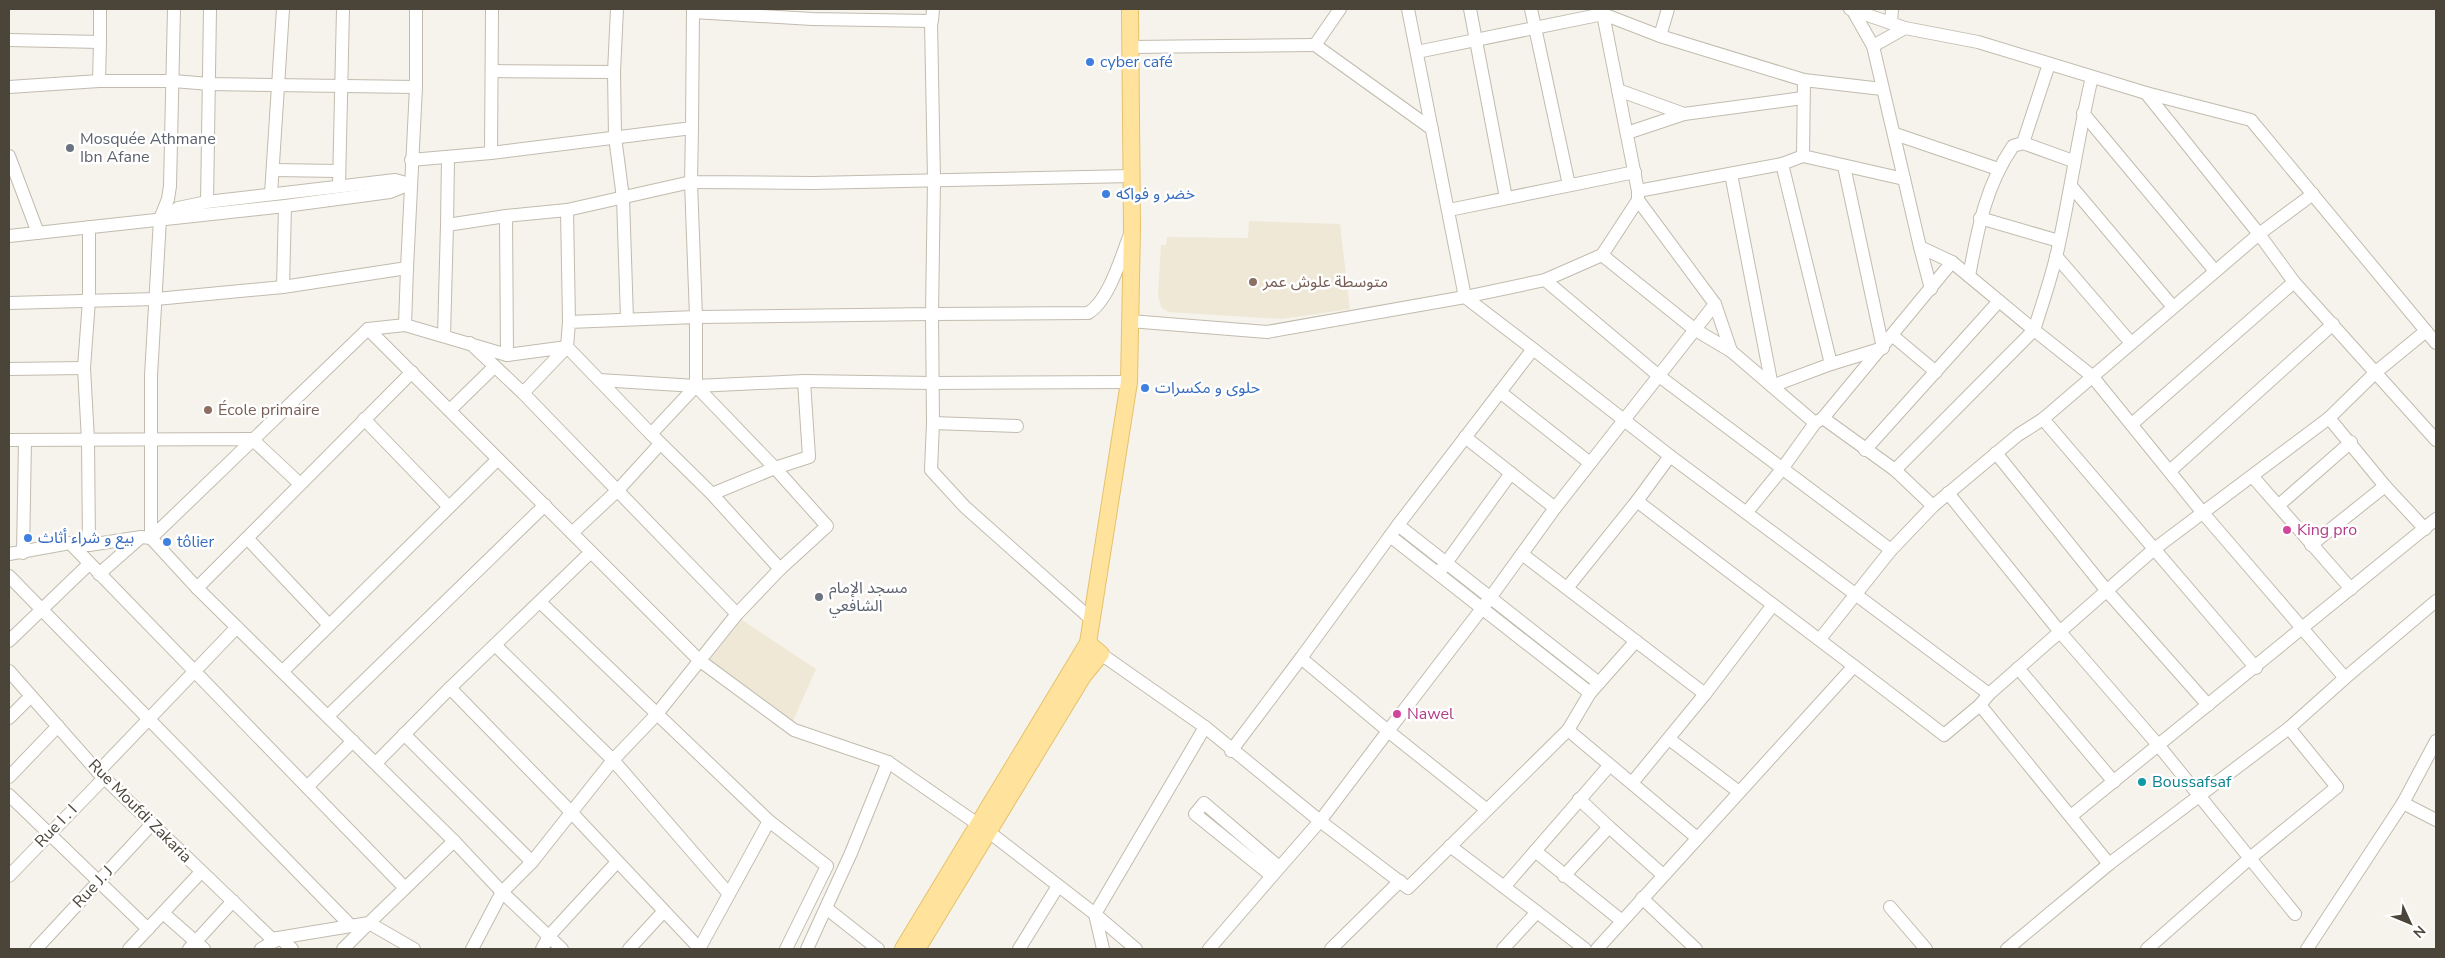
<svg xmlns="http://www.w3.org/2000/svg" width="2445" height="958" font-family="'Nunito Sans','Noto Sans Arabic',sans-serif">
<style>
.education{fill:#efe8d6}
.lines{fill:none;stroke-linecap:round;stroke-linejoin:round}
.minor-casing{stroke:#c2bbae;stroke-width:14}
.major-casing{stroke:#e6c16a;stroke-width:18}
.minor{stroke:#fff;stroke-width:12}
.major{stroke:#ffe39c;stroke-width:16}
.shop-dot{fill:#3f7fe0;stroke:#fff;stroke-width:2}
.worship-dot{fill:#6b7280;stroke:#fff;stroke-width:2}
.education-dot{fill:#8d6e63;stroke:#fff;stroke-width:2}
.hotel-dot{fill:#d1479c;stroke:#fff;stroke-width:2}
.culture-dot{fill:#0f9aa8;stroke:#fff;stroke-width:2}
.labels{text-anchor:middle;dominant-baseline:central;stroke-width:5;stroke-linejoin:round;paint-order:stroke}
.shop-label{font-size:16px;fill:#366cbe;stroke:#fff;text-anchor:start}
.worship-label{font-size:16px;fill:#5b616d;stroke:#fff;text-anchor:start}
.education-label{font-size:16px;fill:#785e54;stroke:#fff;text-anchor:start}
.hotel-label{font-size:16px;fill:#b23c85;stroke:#fff;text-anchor:start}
.culture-label{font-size:16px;fill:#0d838f;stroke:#fff;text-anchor:start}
.street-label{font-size:16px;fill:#4b4439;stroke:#fff}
</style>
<rect width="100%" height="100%" fill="#f6f3ec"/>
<g class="education">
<polygon points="1249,221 1340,224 1350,309 1281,319 1168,312 1161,307 1158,295 1161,245 1166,245 1167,237 1248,238"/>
<polygon points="742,620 816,669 792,723 704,667"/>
</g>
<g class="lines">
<defs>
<g id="minor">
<polyline points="174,9 170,186 168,199 160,219 151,376 151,538 197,588 454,841 502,892 562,949"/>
<polyline points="617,9 614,72 615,137 623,198 627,319"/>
<polyline points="1340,9 1315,45 1432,129"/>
<polyline points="1470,9 1506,198"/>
<polyline points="1531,9 1569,185"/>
<polyline points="1602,9 1638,191"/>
<polyline points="1850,9 1905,28 1978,42 2146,93 2259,234 2294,282 2436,440"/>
<polyline points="1852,9 1873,46 1905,28"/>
<polyline points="693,12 812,19 932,21 933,9"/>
<polyline points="1891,23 1892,9"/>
<polyline points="1660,36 1668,9"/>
<polyline points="9,40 100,42 100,9"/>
<polyline points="1873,46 1920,247"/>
<polyline points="1130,47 1315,45"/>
<polyline points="1417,52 1603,14 1660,36 1804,80"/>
<polyline points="492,71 614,72"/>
<polyline points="99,81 100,42"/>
<polyline points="9,87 99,81 173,81 210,84 416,87 416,9"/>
<polyline points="1618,90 1684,114"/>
<polyline points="2146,93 2251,120 2436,343"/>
<polyline points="2083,113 2215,271"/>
<polyline points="692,128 691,182 813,183 1132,176"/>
<polyline points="1627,133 1684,114 1803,98"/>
<polyline points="1895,134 1998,169"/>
<polyline points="2023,143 2073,161"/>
<polyline points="491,153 492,9"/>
<polyline points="9,156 38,233"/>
<polyline points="1803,156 1804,80 1882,89"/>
<polyline points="448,158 447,225 506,216"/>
<polyline points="411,160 491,153 692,128 693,9"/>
<polyline points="1782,164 1831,364"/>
<polyline points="273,170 339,171"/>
<polyline points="1731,174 1772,386 1831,364 1883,348 1844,166"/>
<polyline points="339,186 343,9"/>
<polyline points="2071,186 2173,307"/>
<polyline points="271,194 283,9"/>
<polyline points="207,202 210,9"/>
<polyline points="567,210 569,322"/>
<polyline points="1449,210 1635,172"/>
<polyline points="1980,218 2059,241"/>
<polyline points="160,219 178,208 207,202 395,180 410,184"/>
<polyline points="9,236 285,206 390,192 410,184"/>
<polyline points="1602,255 1694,329 1731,351 1815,423"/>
<polyline points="2056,256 2131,343"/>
<path d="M 1969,276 C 1978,229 1985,187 2013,146 L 2023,143 L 2049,64"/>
<polyline points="1545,280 1659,376 1891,550"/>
<polyline points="283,287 285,206"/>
<polyline points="1931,289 1920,247 1952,262"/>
<polyline points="9,303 156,299 283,287 407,268 416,87"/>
<polyline points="1715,304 1731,351"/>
<polygon points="696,317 696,386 599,380 567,347 569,322"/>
<polyline points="1130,321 1267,332 1465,297 1545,280 1602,255 1638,200 1638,191 1782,164 1803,156 1904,179"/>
<polyline points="405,325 507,355 567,347 523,393 470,343"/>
<polyline points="368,329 699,660 794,730 888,762 979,825"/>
<polyline points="444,336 447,225"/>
<polyline points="1893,336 1936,372"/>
<polyline points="1533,349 1670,456 1989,694"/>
<polyline points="507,355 506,216 567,210 691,182 696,317 932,314 934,180 931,21"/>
<polyline points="9,369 84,368"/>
<polyline points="804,381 931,383 1129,382"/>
<polyline points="1500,392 1590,463"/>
<polyline points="523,393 737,614"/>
<polyline points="450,410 494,367"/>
<polyline points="1823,418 1895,470 1933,506"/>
<polyline points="2329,418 2385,486 2425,529"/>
<polyline points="364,419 449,507"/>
<polyline points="2043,419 2256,668"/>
<polyline points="933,423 931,470 965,507 1091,619"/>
<polyline points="2132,424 2294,282"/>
<path d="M 1017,426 L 933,423 L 932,314 L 1088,313 C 1108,302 1121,258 1129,237"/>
<polyline points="651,434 712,494 775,468 696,386"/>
<polyline points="1465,437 1555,508"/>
<polyline points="9,440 252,439 300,484"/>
<polyline points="1865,450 1999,301"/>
<polyline points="1996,453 2107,591 2208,705"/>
<polyline points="2170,471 2333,324"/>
<polyline points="2253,477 2351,589"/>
<polyline points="1948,493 2060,632 2159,746 2295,914"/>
<polyline points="712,494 780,569"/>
<polyline points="1637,501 1670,456"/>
<polyline points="2279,505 2351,442"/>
<polyline points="1747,512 1782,469 1815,423 1823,418 1952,262 2034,330 1895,470"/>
<polyline points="1398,525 1599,683"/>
<polyline points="572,533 618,490 660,444"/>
<polyline points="1390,536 1590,693"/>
<polyline points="247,538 412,372"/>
<polyline points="70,543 405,888"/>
<polyline points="89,545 88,440 84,368 89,300 89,227"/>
<polyline points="2311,545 2385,486"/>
<polyline points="23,553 25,441"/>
<polyline points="9,554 70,543 89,545 141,537 151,538 368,329 405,325 407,268"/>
<polyline points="1522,554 1705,694"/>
<polyline points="1441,570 1511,473"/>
<polyline points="99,574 141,537"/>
<polyline points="9,576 351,926"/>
<polyline points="197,588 247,538 329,625"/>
<path d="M 1567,588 L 1637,501 C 1739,580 1842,656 1944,735 L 1980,705 L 2109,864 L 2289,728 L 2345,678 L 2203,513 L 2092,376 L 2034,330 C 2042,305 2051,279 2057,253 C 2070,195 2078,136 2092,77"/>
<polyline points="540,602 769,821 827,866 786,949"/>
<polyline points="1820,639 1891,550 1933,506 2018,435 2043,419 2259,234 2313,194"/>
<polyline points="9,641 89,564"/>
<polyline points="495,645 613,760 729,894"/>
<polyline points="1101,654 1205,727 1320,821 1388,731 1301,658 1231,751"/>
<polyline points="1301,658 1398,525 1533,349 1465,297 1408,9"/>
<polyline points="2018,668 2114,782"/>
<polyline points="9,671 98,772 272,939 280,938"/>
<polyline points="283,671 497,460"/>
<polyline points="2345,678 2436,601"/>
<polyline points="450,688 571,812 700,949"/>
<polyline points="1980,705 1989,694 2153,550 2329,418 2376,372 2426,331"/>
<polyline points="328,716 545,505"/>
<polyline points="9,718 31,696"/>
<polyline points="1568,730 1696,837"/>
<polyline points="404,734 532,862"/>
<polyline points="1669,739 1739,792"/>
<polyline points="376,763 450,688 591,552"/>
<polyline points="98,772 237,627"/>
<polyline points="9,777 58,726"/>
<polyline points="1632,783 1705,694 1772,606"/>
<polyline points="307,787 353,741"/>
<polyline points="9,795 148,929"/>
<polyline points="1579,799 1609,827"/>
<polyline points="2403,803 2436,820"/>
<polyline points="1487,810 1388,731 1490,598 1555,508 1715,304 1638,200"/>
<polyline points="2071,816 2436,519"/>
<polyline points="989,832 1095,914 1136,949"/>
<polyline points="1450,846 1537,912 1503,949"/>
<polyline points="1535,851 1622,921"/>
<polyline points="1279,867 1204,803 1195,814 1272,876 1320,821 1408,888 1568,730 1590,693 1636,641"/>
<polyline points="9,876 104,778"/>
<polyline points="1564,876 1609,827 1663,875"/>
<polyline points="1504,887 1609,766"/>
<polyline points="1642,898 1696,949"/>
<polyline points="1890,907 1926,949"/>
<polyline points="826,908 878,949"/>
<polyline points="1537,912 1585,949"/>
<polyline points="163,913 204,949"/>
<polyline points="280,938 292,949"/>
<polyline points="272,939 369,923 454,841"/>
<polyline points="36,949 151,825"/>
<polyline points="129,949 201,872"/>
<polyline points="189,949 233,901"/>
<polyline points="261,949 280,938"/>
<polyline points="343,949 369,923 414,949"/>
<polyline points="472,949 502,892 532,862 613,760 656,715 737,614 780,569 827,526 775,468 809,457 804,381 696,386 651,434 599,380"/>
<polyline points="542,949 549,936 617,862"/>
<polyline points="629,949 663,912"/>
<polyline points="699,949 769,821"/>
<polyline points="807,949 851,853 888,762"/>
<polyline points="1019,949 1058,886"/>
<polyline points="1103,949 1095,914 1205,727"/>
<polyline points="1209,949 1272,876"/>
<polyline points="1331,949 1400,881"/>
<polyline points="1597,949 1854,666"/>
<polyline points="2007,949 2109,864"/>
<polyline points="2147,949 2249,859 2337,787 2289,728"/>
<polyline points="2307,949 2403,803 2436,741"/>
</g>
<g id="major">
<polyline points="903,949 1088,643 1129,382 1132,228 1130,9"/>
<polyline points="917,949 1083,676 1101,654 1088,643"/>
</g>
</defs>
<use href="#minor" class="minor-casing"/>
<use href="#major" class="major-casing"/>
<use href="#minor" class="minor"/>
<use href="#major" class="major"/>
</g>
<g class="shop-dot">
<circle cx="1090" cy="62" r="5"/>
<circle cx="1106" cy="194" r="5"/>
<circle cx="1145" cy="388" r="5"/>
<circle cx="28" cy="538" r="5"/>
<circle cx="167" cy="542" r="5"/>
</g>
<g class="worship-dot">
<circle cx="70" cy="148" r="5"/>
<circle cx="819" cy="597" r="5"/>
</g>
<g class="education-dot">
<circle cx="1253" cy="282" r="5"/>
<circle cx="208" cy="410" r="5"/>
</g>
<g class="hotel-dot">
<circle cx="2287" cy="530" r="5"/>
<circle cx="1397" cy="714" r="5"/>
</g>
<circle class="culture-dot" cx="2142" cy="782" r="5"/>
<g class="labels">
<g class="shop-label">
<text x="1100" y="62">cyber café</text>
<text x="1116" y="194">خضر و فواكه</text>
<text x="1155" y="388">حلوى و مكسرات</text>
<text x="38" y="538">بيع و شراء أثاث</text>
<text x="177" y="542">tôlier</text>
</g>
<g class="worship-label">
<text x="80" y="139">Mosquée Athmane<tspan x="80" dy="18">Ibn Afane</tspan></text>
<text x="829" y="588">مسجد الإمام<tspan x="829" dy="18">الشافعي</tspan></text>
</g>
<g class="education-label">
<text x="1263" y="282">متوسطة علوش عمر</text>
<text x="218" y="410">École primaire</text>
</g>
<g class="hotel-label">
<text x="2297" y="530">King pro</text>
<text x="1407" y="714">Nawel</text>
</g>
<g class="culture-label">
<text x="2152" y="782">Boussafsaf</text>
</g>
<g class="street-label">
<text transform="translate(140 811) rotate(45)">Rue Moufdi Zakaria</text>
<text transform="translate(56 826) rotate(-46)">Rue I . I</text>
<text transform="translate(93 887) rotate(-47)">Rue J. J</text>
</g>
</g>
<rect width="2445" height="958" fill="none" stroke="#4b4439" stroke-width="20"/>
<g transform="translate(2410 923) rotate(134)" stroke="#ffffff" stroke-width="4" paint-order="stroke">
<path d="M0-4L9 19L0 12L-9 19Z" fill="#4b4439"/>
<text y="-8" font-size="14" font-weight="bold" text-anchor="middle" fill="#4b4439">N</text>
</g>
</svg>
